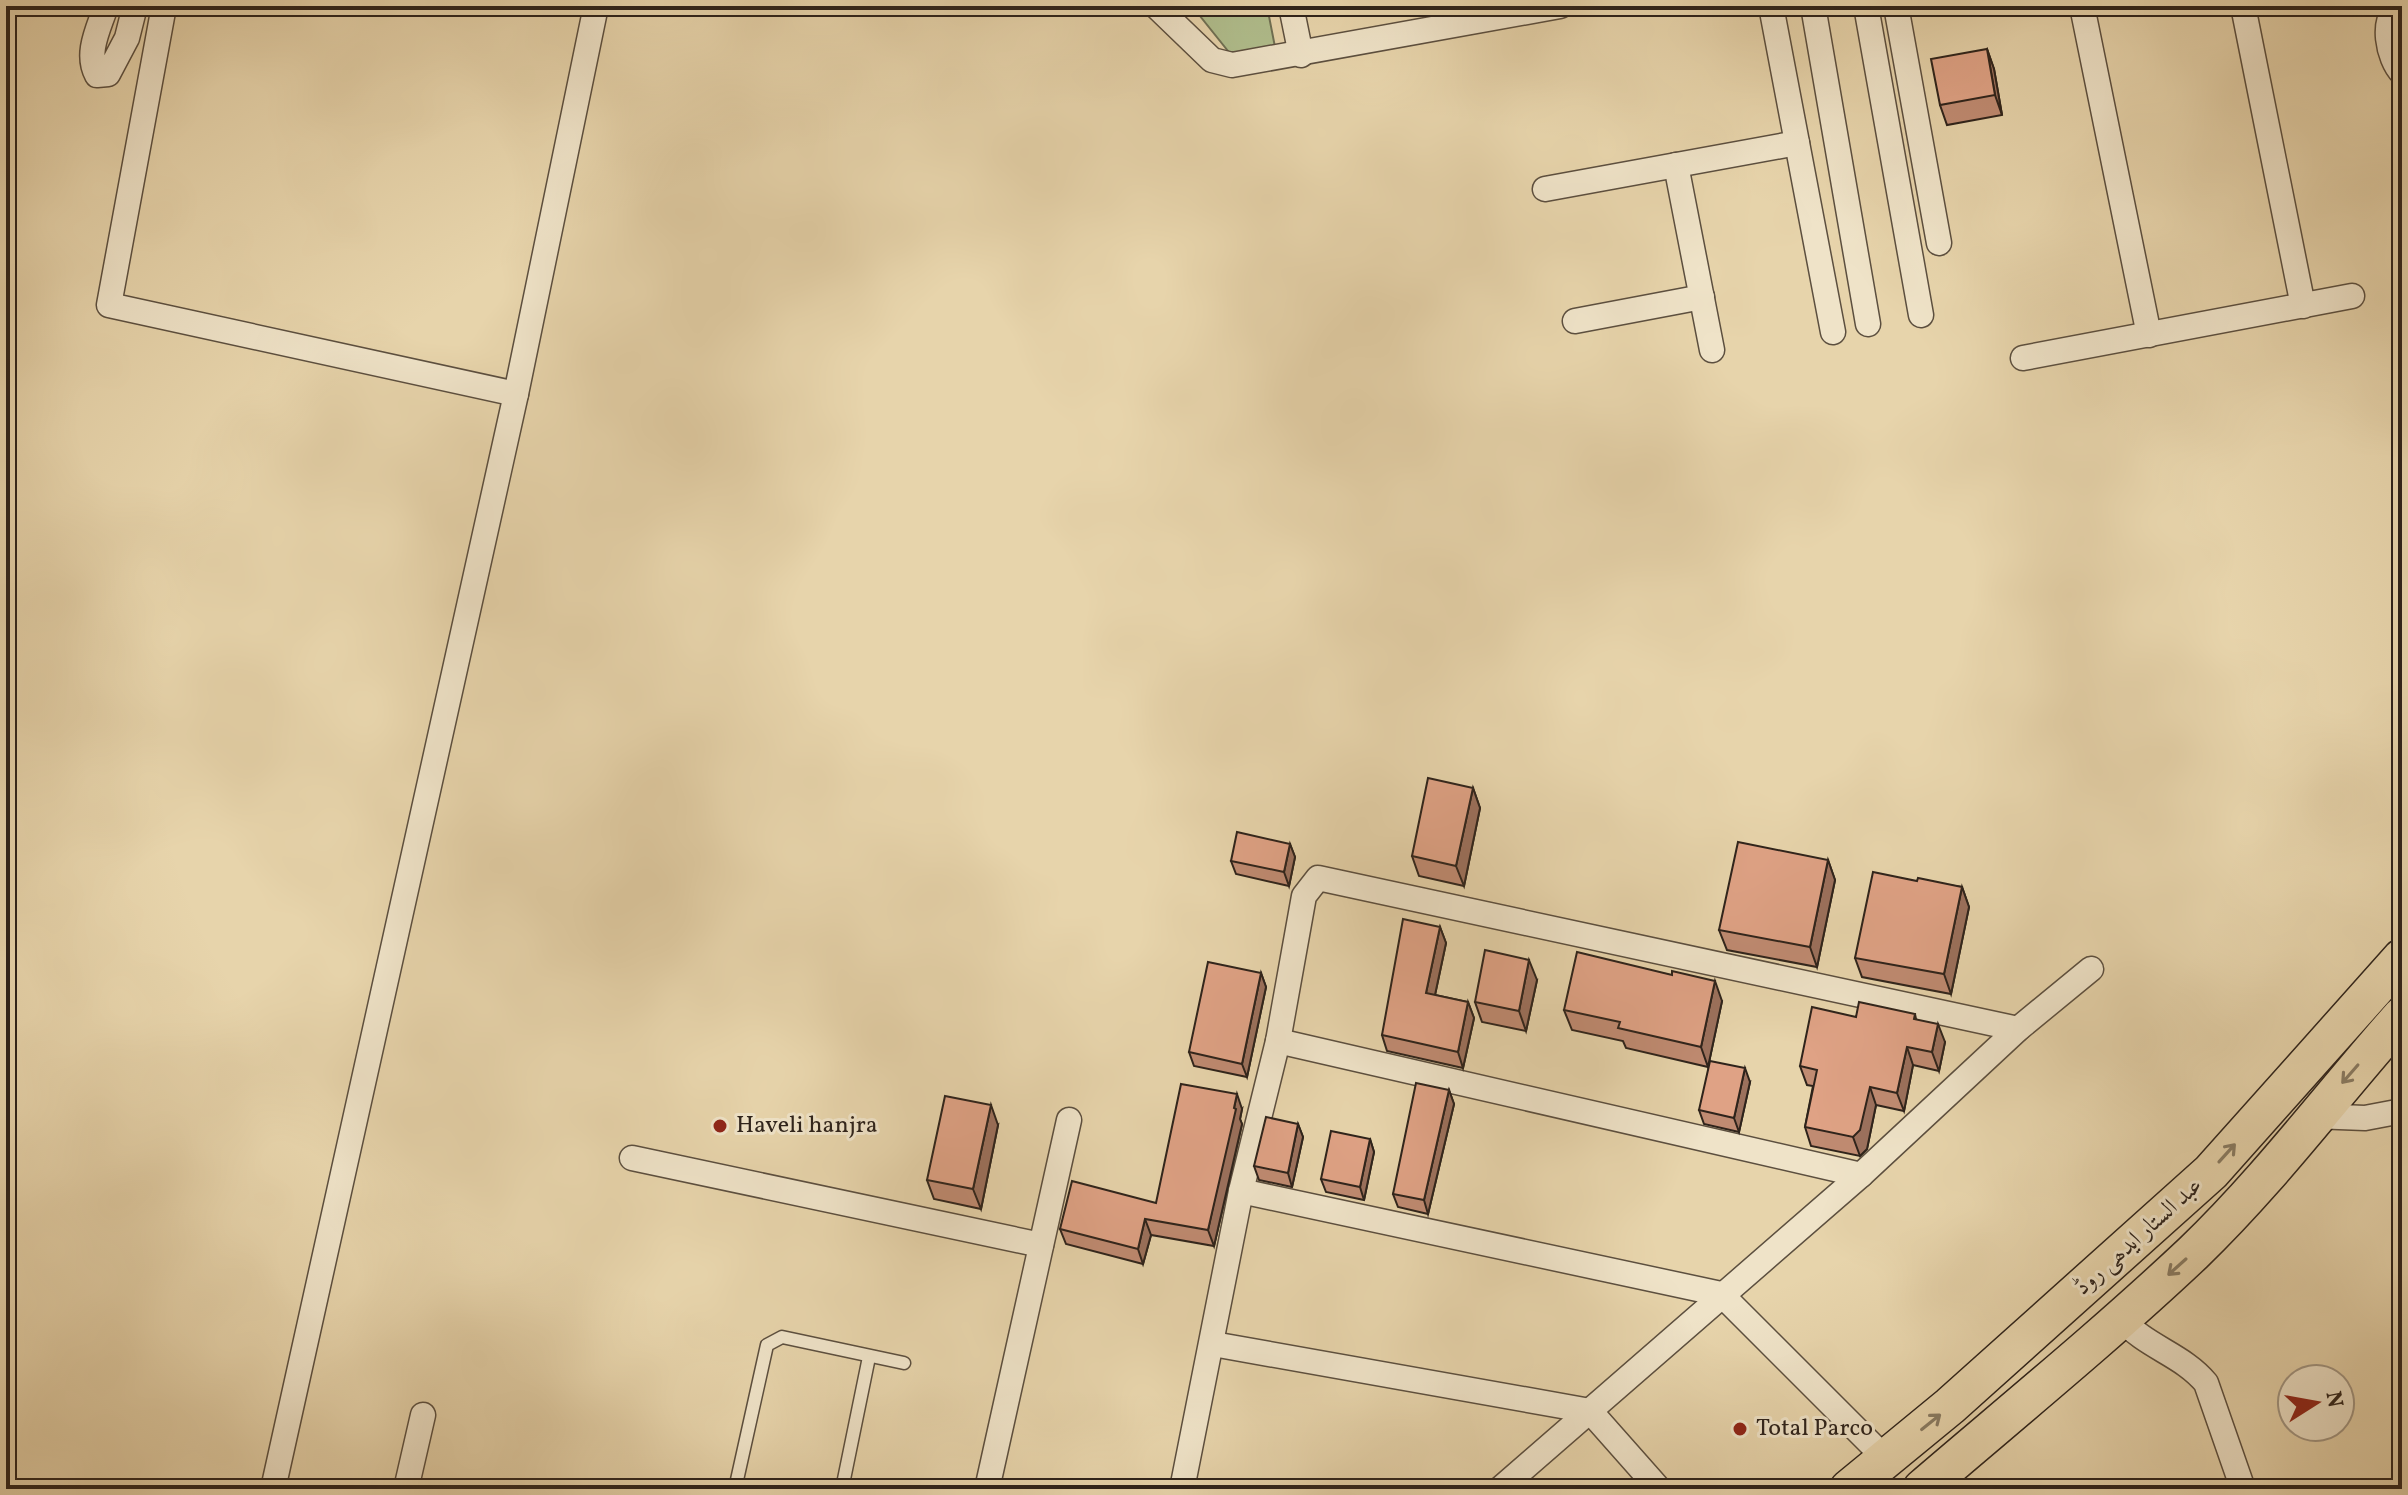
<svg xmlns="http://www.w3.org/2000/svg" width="2408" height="1495" font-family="Vollkorn,Amiri,serif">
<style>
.green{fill:#b0be8d;stroke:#6f7054;stroke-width:2}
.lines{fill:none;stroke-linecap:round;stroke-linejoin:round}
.service-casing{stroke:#5c4f3f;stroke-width:15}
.minor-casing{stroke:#5c4f3f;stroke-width:27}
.primary-casing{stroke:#2e231b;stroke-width:41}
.service{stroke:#efe3c8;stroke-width:12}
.minor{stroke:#efe3c8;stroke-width:24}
.primary{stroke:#e7d4ab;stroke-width:38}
.wall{fill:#c08b72;stroke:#2e231b;stroke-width:2}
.shaded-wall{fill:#9c715d;stroke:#2e231b;stroke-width:2}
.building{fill:#dfa285;stroke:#2e231b;stroke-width:2}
.oneway{stroke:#8a7c63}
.poi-dot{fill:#8f2418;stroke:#efe3c8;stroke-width:3}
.labels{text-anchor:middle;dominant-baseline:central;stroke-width:6;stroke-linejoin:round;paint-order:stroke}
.poi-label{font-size:24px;fill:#2e231b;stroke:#efe3c8;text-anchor:start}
.street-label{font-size:24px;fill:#2e231b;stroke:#efe3c8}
</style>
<rect width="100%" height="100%" fill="#e7d4ab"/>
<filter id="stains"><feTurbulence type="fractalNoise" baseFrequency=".0025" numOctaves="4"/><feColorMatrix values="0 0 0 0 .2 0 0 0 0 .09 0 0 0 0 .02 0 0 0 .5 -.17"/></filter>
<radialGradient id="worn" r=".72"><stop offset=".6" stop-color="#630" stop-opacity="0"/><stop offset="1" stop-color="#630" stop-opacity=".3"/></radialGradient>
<polygon class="green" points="1192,6 1267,6 1275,47 1232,56"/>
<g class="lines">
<defs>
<g id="service">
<polyline points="735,1489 767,1345 782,1337 904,1363"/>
<polyline points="842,1489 869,1357"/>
</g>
<g id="minor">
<path d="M 106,6 C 99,28 85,53 97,75 L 108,74 L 127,38 L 135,6"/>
<polyline points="164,6 109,305 516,394"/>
<polyline points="1156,6 1212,60 1232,65 1560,6"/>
<polyline points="1291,6 1301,55"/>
<polyline points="1771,6 1833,332"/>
<polyline points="1813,6 1868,324"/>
<polyline points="1866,6 1921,315"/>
<polyline points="1896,6 1939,243"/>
<polyline points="2082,6 2149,335"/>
<polyline points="2243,6 2303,306"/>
<path d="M 2399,6 C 2380,18 2388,59 2402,73"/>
<polyline points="1676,165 1712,350"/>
<polyline points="1545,189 1797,143"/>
<polyline points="1575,321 1702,297"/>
<polyline points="2023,358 2352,296"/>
<polyline points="1278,1041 1861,1175"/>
<polyline points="2313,1116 2365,1118 2402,1111"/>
<polyline points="632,1158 1041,1245"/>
<polyline points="1241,1191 1721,1294 1886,1459"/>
<path d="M 2121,1318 C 2145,1347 2182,1354 2206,1383 L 2243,1489"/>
<polyline points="1213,1344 1590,1411 1659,1489"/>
<polyline points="273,1489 516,394 596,6"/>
<polyline points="406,1489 423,1415"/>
<polyline points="987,1489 1069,1120"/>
<polyline points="1182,1489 1241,1191 1278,1041 1304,896 1318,878 2018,1029"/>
<polyline points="1500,1489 1861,1175 2018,1029 2091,969"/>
</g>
<g id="primary">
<polyline points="1849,1489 1950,1406 2211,1172 2402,958"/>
<path d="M 1922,1489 C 2013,1411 2106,1335 2193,1253 C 2269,1180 2332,1095 2402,1016"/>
</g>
</defs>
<use href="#service" class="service-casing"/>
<use href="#minor" class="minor-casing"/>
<use href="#primary" class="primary-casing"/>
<use href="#service" class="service"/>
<use href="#minor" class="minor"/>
<use href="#primary" class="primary"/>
</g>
<g class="wall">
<polygon points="1987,49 1994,69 2002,115 1947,125 1940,105"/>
<polygon points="1473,788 1480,808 1464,886 1419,876 1412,856"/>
<polygon points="1290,844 1295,857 1289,886 1236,874 1231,861"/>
<polygon points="1828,860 1835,880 1817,967 1727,950 1719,930"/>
<polygon points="1917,881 1962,887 1969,907 1951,994 1862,977 1855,958"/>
<polygon points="1440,927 1446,943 1435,995 1468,1002 1474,1018 1463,1068 1387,1051 1382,1035"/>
<polygon points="1261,973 1266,987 1247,1077 1194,1066 1189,1052"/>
<polygon points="1672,975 1722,1001 1708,1067 1626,1048 1623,1041 1572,1030 1564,1010"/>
<polygon points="1537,980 1526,1031 1482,1022 1475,1002"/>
<polygon points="1915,1014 1916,1019 1945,1042 1939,1071 1913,1065 1904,1111 1876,1105 1867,1149 1860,1156 1811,1146 1805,1127 1813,1086 1807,1085 1800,1066 1856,1017"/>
<polygon points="1750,1082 1739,1132 1704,1124 1699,1110"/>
<polygon points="1449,1090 1454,1104 1428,1214 1398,1207 1393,1194"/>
<polygon points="1242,1109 1240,1119 1242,1124 1214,1246 1151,1235 1143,1264 1066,1244 1060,1229 1156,1203"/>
<polygon points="1298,1124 1303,1137 1292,1187 1259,1180 1254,1166"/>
<polygon points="998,1125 981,1209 934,1199 927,1180"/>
<polygon points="1370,1139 1374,1152 1364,1200 1326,1192 1321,1179"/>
</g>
<g class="shaded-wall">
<polygon points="1987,49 1994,69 2002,115 1995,95"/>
<polygon points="1473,788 1480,808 1464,886 1456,866"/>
<polygon points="1290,844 1295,857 1289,886 1284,872"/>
<polygon points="1828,860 1835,880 1817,967 1810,947"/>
<polygon points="1962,887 1969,907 1951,994 1944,974"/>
<polygon points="1440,927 1446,943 1432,1009 1426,993"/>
<polygon points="1529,960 1537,980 1526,1031 1519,1011"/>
<polygon points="1261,973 1266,987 1247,1077 1242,1064"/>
<polygon points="1715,981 1722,1001 1708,1067 1701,1047"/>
<polygon points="1468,1002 1474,1018 1463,1068 1458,1052"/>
<polygon points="1938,1024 1945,1042 1939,1071 1932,1052"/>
<polygon points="1907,1047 1913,1065 1904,1111 1897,1093"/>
<polygon points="1745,1068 1750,1082 1739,1132 1734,1118"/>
<polygon points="1870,1087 1876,1105 1867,1149 1860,1156 1853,1137"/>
<polygon points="1449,1090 1454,1104 1428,1214 1424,1200"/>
<polygon points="1237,1094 1242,1109 1240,1119 1242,1124 1214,1246 1208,1230"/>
<polygon points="991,1105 998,1125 981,1209 973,1189"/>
<polygon points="1298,1124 1303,1137 1292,1187 1288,1173"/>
<polygon points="1370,1139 1374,1152 1364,1200 1360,1187"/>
<polygon points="1145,1219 1151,1235 1143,1264 1138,1249"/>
</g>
<g class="building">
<polygon points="1987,49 1995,95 1940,105 1931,59"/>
<polygon points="1428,778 1473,788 1456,866 1412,856"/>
<polygon points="1237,832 1290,844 1284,872 1231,861"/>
<polygon points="1738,842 1828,860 1810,947 1719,930"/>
<polygon points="1873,872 1917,881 1918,878 1962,887 1944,974 1855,958"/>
<polygon points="1403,919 1440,927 1426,993 1468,1002 1458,1052 1382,1035"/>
<polygon points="1485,950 1529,960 1519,1011 1475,1002"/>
<polygon points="1577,952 1672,975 1672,971 1715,981 1701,1047 1618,1028 1620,1022 1564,1010"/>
<polygon points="1208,962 1261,973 1242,1064 1189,1052"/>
<polygon points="1859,1002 1915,1014 1914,1019 1938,1024 1932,1052 1907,1047 1897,1093 1870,1087 1860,1130 1853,1137 1805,1127 1817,1070 1800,1066 1812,1007 1856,1017"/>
<polygon points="1710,1061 1745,1068 1734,1118 1699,1110"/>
<polygon points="1416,1083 1449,1090 1424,1200 1393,1194"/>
<polygon points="1181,1084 1237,1094 1234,1108 1236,1109 1208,1230 1145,1219 1138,1249 1060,1229 1072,1181 1156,1203"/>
<polygon points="945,1096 991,1105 973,1189 927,1180"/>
<polygon points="1266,1117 1298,1124 1288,1173 1254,1166"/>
<polygon points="1331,1131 1370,1139 1360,1187 1321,1179"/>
</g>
<defs><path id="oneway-shaft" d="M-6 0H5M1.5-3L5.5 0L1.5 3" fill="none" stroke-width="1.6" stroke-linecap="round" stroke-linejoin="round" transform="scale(2)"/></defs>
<g class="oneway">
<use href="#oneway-shaft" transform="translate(2350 1074) rotate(131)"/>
<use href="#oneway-shaft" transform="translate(2227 1153) rotate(-48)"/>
<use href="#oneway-shaft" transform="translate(2177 1267) rotate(138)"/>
<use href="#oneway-shaft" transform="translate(1931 1422) rotate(-39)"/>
</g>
<g class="poi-dot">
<circle cx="720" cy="1126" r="8"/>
<circle cx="1740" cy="1429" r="8"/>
</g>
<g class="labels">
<g class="poi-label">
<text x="736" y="1126">Haveli hanjra</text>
<text x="1756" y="1429">Total Parco</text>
</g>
<g class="street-label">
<text transform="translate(2139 1237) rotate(-42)">عبد الستار ایدھی روڈ</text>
</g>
</g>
<rect width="2408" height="1495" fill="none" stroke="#e7d4ab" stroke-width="32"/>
<rect x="8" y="8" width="2392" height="1479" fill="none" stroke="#2e231b" stroke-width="4"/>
<rect x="16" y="16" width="2376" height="1463" fill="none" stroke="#2e231b" stroke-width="2"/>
<g transform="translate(2316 1403) rotate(79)"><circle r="38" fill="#efe3c8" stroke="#a29683" stroke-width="2"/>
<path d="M0-6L14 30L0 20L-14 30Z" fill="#8f2418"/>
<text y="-12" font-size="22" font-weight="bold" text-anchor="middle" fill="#2e231b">N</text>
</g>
<rect width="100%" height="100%" filter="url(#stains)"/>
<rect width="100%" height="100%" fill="url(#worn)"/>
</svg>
